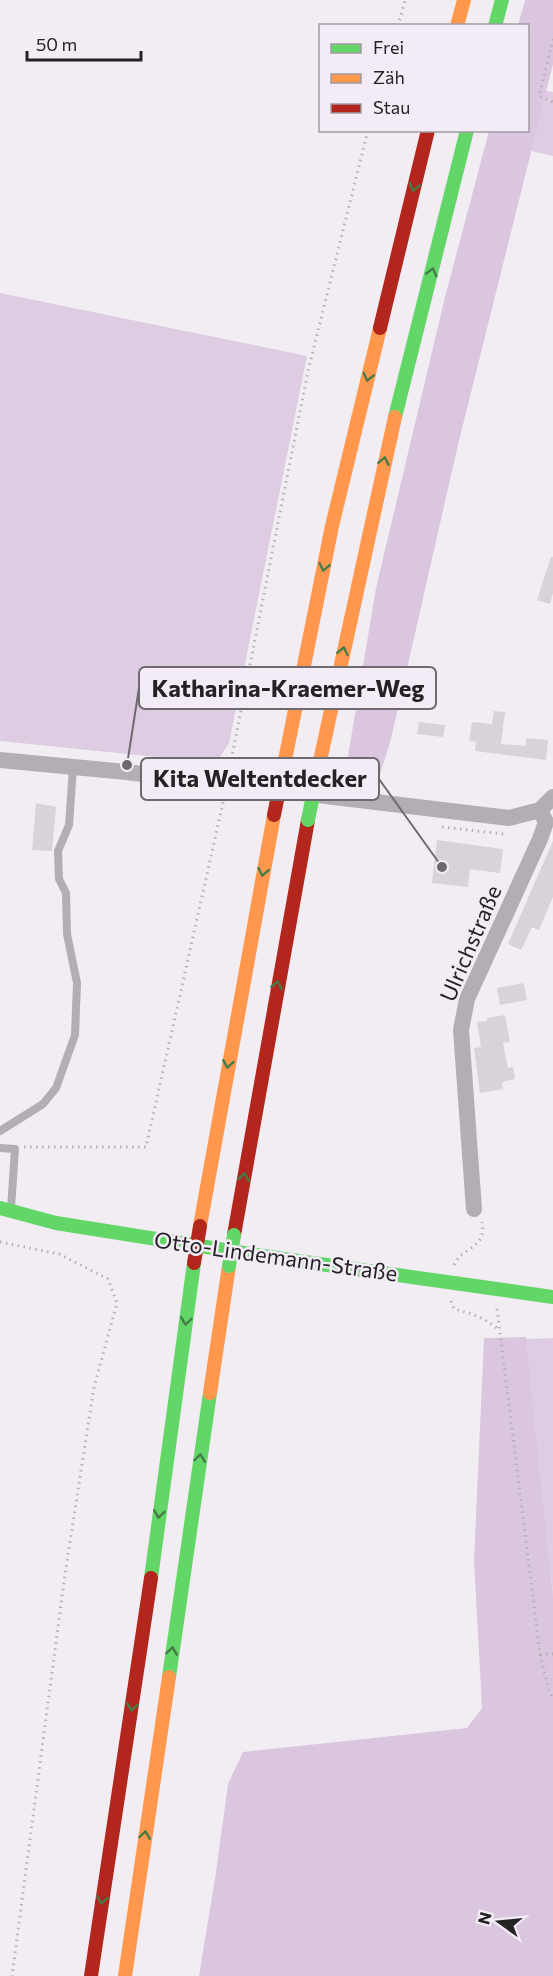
<svg xmlns="http://www.w3.org/2000/svg" width="553" height="1976" font-family="Commissioner,sans-serif">
<style>
.green{fill:#decce2}
.forest{fill:#dbc6e0}
.building{fill:#d7d3d8}
.lines{fill:none;stroke-linecap:round;stroke-linejoin:round}
.path{stroke:#b5b1b6;stroke-width:3;stroke-dasharray:1.5 4.5;stroke-linecap:butt}
.lane{stroke:#b3aeb4;stroke-width:8}
.street{stroke:#b3aeb4;stroke-width:16}
.fast{stroke:#63d668;stroke-width:14}
.slow{stroke:#ff974d;stroke-width:14}
.jam{stroke:#b3261e;stroke-width:14}
.fast-bridge{stroke:#63d668;stroke-width:14}
.jam-bridge{stroke:#b3261e;stroke-width:14}
.oneway{stroke:#447c47}
.labels{text-anchor:middle;dominant-baseline:central;stroke-width:5;stroke-linejoin:round;paint-order:stroke}
.street-label{font-size:22px;fill:#252226;stroke:#f3ebf5}
.leader{fill:none;stroke:#6d696e;stroke-width:2}
.callout-dot{fill:#6d696e;stroke:#f3ebf5;stroke-width:2}
.callout{fill:#f3ebf5;stroke:#6d696e;stroke-width:2}
.callout-label{font-size:24px;text-anchor:middle;font-weight:bold;fill:#252226}
</style>
<rect width="100%" height="100%" fill="#f2edf3"/>
<g class="green">
<polygon points="546,91 553,92 553,156 531,151"/>
<polygon points="0,293 307,356 229,743 216,763 0,741"/>
<polygon points="553,1338 553,1594 526,1339"/>
</g>
<g class="forest">
<polygon points="525,0 553,0 553,64 457,449 391,739 375,790 343,786 376,588 445,297 489,131 528,130 528,26 518,25"/>
<polygon points="526,1337 553,1594 553,1976 199,1976 216,1872 228,1784 243,1752 467,1728 482,1708 474,1561 484,1338"/>
</g>
<g class="building">
<polygon points="551,557 553,557 553,593 550,604 537,600"/>
<polygon points="494,711 505,712 501,744 526,746 526,738 548,740 546,760 475,751 476,742 469,741 472,722 492,724"/>
<polygon points="419,722 445,725 443,737 417,734"/>
<polygon points="36,803 56,807 52,851 32,850"/>
<polygon points="437,840 503,849 500,873 470,869 468,887 432,883"/>
<polygon points="553,841 553,897 539,930 532,927 521,950 508,944"/>
<polygon points="524,983 527,1000 500,1005 497,988"/>
<polygon points="505,1015 510,1042 503,1043 508,1068 513,1067 515,1079 502,1082 503,1089 480,1093 474,1048 481,1047 477,1022 487,1021 487,1018"/>
</g>
<g class="lines">
<g class="path">
<polyline points="398,26 405,0"/>
<polyline points="553,39 539,96 553,102"/>
<polyline points="229,771 308,371 368,130"/>
<polyline points="442,827 504,834"/>
<polyline points="24,1147 146,1147 224,798"/>
<polyline points="0,1242 59,1254 108,1279 117,1303 94,1387 65,1574 12,1976"/>
<path d="M 454,1265 C 463,1245 487,1250 482,1222"/>
<path d="M 451,1301 L 454,1309 C 471,1313 484,1318 498,1329"/>
<polyline points="497,1309 540,1654 549,1691 553,1699"/>
<polyline points="540,1654 553,1654"/>
</g>
<g class="lane">
<polyline points="0,1131 43,1104 56,1088 75,1035 77,983 67,934 66,893 59,879 58,851 69,825 73,767"/>
<polyline points="0,1148 15,1149 11,1208"/>
</g>
<g class="street">
<polyline points="0,760 126,772 509,818 540,810 553,797"/>
<polyline points="474,1209 461,1030 467,999 540,839 546,822 540,810"/>
</g>
<g class="fast">
<polyline points="495,26 502,0"/>
<polyline points="395,417 467,130"/>
<polyline points="0,1208 56,1223 263,1256 553,1297"/>
<polyline points="151,1578 194,1263"/>
<polyline points="169,1677 210,1393"/>
</g>
<g class="slow">
<polyline points="457,26 464,0"/>
<polyline points="284,765 332,526 380,328"/>
<polyline points="318,770 395,417"/>
<polyline points="200,1226 274,815"/>
<polyline points="210,1393 229,1266"/>
<polyline points="125,1976 169,1677"/>
</g>
<g class="jam">
<polyline points="380,328 428,130"/>
<polyline points="234,1235 308,820"/>
<polyline points="91,1976 151,1578"/>
</g>
<g class="fast-bridge">
<polyline points="308,820 318,770"/>
<polyline points="229,1266 234,1235"/>
</g>
<g class="jam-bridge">
<polyline points="274,815 284,765"/>
<polyline points="194,1263 200,1226"/>
</g>
</g>
<defs><path id="oneway-chevron" d="M-2-3.5L2.5 0L-2 3.5" fill="none" stroke-width="1.6" stroke-linecap="round" stroke-linejoin="round" transform="scale(1.5)"/></defs>
<g class="oneway">
<use href="#oneway-chevron" transform="translate(414 187) rotate(104)"/>
<use href="#oneway-chevron" transform="translate(432 272) rotate(-76)"/>
<use href="#oneway-chevron" transform="translate(368 377) rotate(104)"/>
<use href="#oneway-chevron" transform="translate(384 461) rotate(-78)"/>
<use href="#oneway-chevron" transform="translate(324 567) rotate(101)"/>
<use href="#oneway-chevron" transform="translate(343 651) rotate(-78)"/>
<use href="#oneway-chevron" transform="translate(263 872) rotate(101)"/>
<use href="#oneway-chevron" transform="translate(277 985) rotate(-79)"/>
<use href="#oneway-chevron" transform="translate(228 1064) rotate(100)"/>
<use href="#oneway-chevron" transform="translate(244 1177) rotate(-80)"/>
<use href="#oneway-chevron" transform="translate(186 1321) rotate(98)"/>
<use href="#oneway-chevron" transform="translate(200 1458) rotate(-82)"/>
<use href="#oneway-chevron" transform="translate(159 1514) rotate(98)"/>
<use href="#oneway-chevron" transform="translate(172 1651) rotate(-82)"/>
<use href="#oneway-chevron" transform="translate(132 1707) rotate(99)"/>
<use href="#oneway-chevron" transform="translate(145 1835) rotate(-82)"/>
<use href="#oneway-chevron" transform="translate(102 1900) rotate(99)"/>
</g>
<g class="labels">
<g class="street-label">
<text transform="translate(470 943) rotate(-67)">Ulrichstraße</text>
<text transform="translate(276 1256) rotate(8)">Otto-Lindemann-Straße</text>
</g>
</g>
<path class="leader" d="M127 765L139 688M442 867L379 779"/>
<g class="callout-dot">
<circle cx="127" cy="765" r="6"/>
<circle cx="442" cy="867" r="6"/>
</g>
<g class="callout">
<rect x="139" y="667" width="297" height="42" rx="6"/>
<rect x="141" y="758" width="238" height="42" rx="6"/>
</g>
<g class="callout-label">
<text x="288" y="697">Katharina-Kraemer-Weg</text>
<text x="260" y="787">Kita Weltentdecker</text>
</g>
<rect x="319" y="24" width="210" height="108" fill="#f3ebf5" stroke="#a19ba2" stroke-width="1.5"/>
<rect x="331" y="44" width="30" height="9" fill="#63d668" stroke="#a19ba2" stroke-width="1.5"/>
<text x="373" y="54" font-size="18" fill="#252226">Frei</text>
<rect x="331" y="74" width="30" height="9" fill="#ff974d" stroke="#a19ba2" stroke-width="1.5"/>
<text x="373" y="84" font-size="18" fill="#252226">Zäh</text>
<rect x="331" y="104" width="30" height="9" fill="#b3261e" stroke="#a19ba2" stroke-width="1.5"/>
<text x="373" y="114" font-size="18" fill="#252226">Stau</text>
<g transform="translate(499 1922) rotate(285)" stroke="#f3ebf5" stroke-width="4.5" paint-order="stroke">
<path d="M0-4.5L10 22L0 15L-10 22Z" fill="#252226"/>
<text y="-9" font-size="16" font-weight="bold" text-anchor="middle" fill="#252226">N</text>
</g>
<path d="M27 51v9h114v-9" fill="none" stroke="#252226" stroke-width="3"/>
<text x="36" y="51" font-size="18" fill="#252226" stroke="#f3ebf5" stroke-width="4.5" paint-order="stroke">50 m</text>
</svg>
